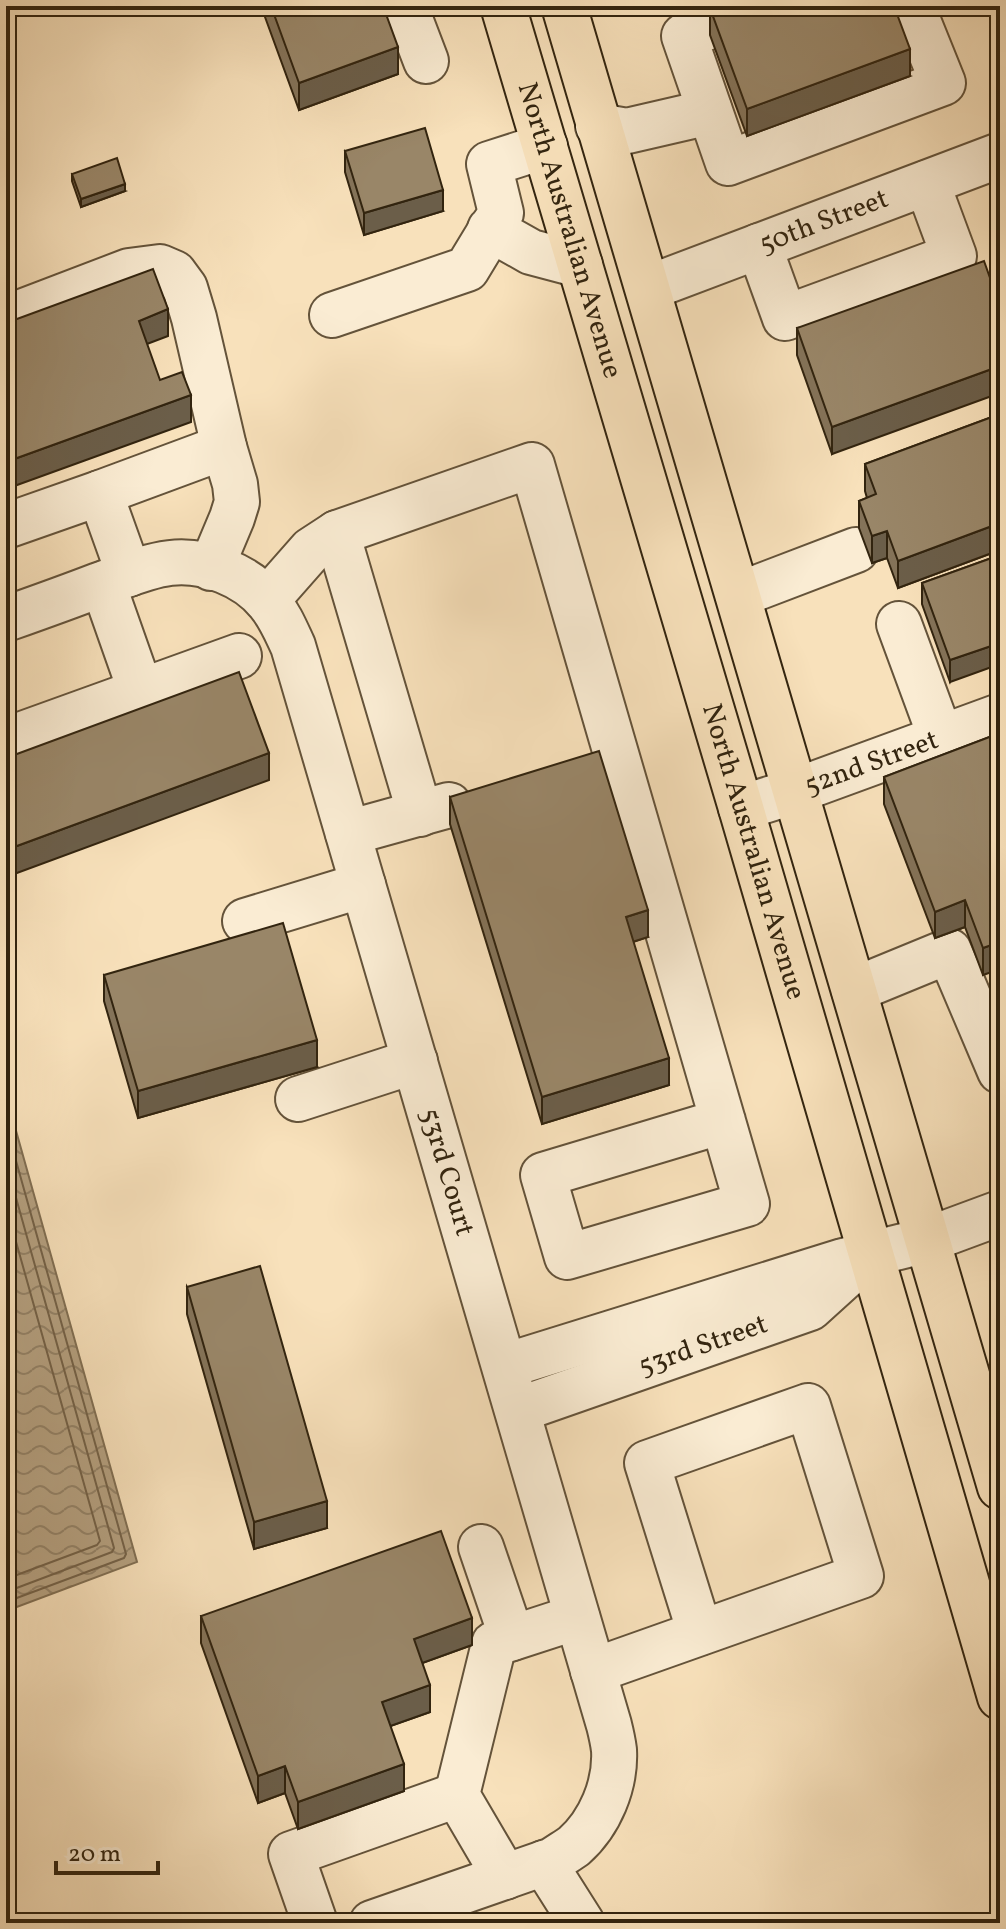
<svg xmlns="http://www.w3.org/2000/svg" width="1006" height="1929" font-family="Vollkorn,serif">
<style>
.water{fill:url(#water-waves);stroke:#816f53;stroke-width:2}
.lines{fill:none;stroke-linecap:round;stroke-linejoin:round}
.shore{stroke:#746248;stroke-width:2}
.minor-casing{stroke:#64533a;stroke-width:48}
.major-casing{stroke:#32240f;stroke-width:48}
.minor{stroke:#faecd3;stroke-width:44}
.major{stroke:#f8e1bb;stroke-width:44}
.wall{fill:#847359;stroke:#32240f;stroke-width:2}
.shaded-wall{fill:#6b5e49;stroke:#32240f;stroke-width:2}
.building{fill:#998668;stroke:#32240f;stroke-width:2}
.labels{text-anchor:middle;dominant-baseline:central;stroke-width:6;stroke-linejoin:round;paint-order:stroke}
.street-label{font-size:28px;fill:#32240f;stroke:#faecd3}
</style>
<defs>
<pattern id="water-waves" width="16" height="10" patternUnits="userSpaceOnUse" patternTransform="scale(2)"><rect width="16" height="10" fill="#b5a181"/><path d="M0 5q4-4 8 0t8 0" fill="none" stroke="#948368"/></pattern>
</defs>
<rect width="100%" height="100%" fill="#f8e1bb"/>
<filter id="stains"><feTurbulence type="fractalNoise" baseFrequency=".0025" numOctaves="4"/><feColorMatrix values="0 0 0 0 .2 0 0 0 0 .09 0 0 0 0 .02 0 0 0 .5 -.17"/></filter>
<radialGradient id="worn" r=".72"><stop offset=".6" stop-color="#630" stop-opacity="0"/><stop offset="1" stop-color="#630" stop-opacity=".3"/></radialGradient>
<polygon class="water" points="6,1095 137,1562 6,1611"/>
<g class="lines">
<g class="shore">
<polyline points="6,1125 126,1554 124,1558 6,1602"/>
<polyline points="6,1162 114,1548 112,1552 6,1592"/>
<polyline points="6,1206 100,1541 97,1545 6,1579"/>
</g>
<defs>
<g id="minor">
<polyline points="405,6 426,61"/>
<polyline points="766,6 684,36 728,163 943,83 912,6"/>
<polyline points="598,126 627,131 692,116 709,109"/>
<polyline points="490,229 531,252 580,265"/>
<polyline points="759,246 785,318 954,256 927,183"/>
<path id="s1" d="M 648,288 L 1000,155"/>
<polyline points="332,315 467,269 501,213 489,164 545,146"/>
<polyline points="6,318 129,271 160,267 174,273 185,288 194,318 224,447 235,484 237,502 232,518 211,568"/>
<polyline points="100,493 224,447"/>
<polyline points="6,526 100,493 129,574"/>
<polyline points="337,533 420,814"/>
<polyline points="103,584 141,692"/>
<polyline points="738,595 856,550"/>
<polyline points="267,600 311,550 337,533 532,465 747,1204 567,1257 543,1175 723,1121"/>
<path id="s2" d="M 6,619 C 37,608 68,597 99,585 C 122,577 145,566 170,563 C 205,559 247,575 269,603 C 280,616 286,631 293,646 L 609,1725 C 611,1733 613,1742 614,1750 C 616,1785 600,1823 574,1846 C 567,1851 560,1855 553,1860 L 372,1923"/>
<polyline points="899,624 941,738"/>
<polyline points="6,740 239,656"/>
<path id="s3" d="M 741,808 L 795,791 L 1000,716"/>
<polyline points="348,833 449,805"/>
<polyline points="245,921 363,885"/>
<polyline points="854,990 949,951 1000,1071"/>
<polyline points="298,1099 415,1061"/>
<polyline points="505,1366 843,1261 927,1240 1000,1213"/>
<path id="s4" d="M 518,1410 L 810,1308 L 863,1260"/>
<polyline points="481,1547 512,1638"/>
<polyline points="593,1671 861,1576 808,1406 647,1463 700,1633"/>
<polyline points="544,1863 582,1923"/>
<polyline points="505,1877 457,1795 494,1644 577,1617"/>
<polyline points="315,1923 291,1854 457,1795"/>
</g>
<g id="major">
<path id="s5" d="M 503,6 L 741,808 L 1000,1697"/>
<polyline points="564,6 1000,1487"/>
</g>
</defs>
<use href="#minor" class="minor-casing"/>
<use href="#major" class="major-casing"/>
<use href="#minor" class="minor"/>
<use href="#major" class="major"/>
</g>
<g class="wall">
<polygon points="261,6 383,6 398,74 299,110"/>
<polygon points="710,8 910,76 747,136 710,35"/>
<polygon points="345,151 443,211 364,235 345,172"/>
<polygon points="72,174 125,191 81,207 72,181"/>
<polygon points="1000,306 832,454 797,355 797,328"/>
<polygon points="1000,414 1000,550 898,588 887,558 872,563 859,528 859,501 867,498 865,491 865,464"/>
<polygon points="1000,555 950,682 922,604 922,583"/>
<polygon points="1000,733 983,975 965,927 935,938 884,804 884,777"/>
<polygon points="450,797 648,937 633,942 669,1085 542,1124 450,824"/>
<polygon points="104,975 317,1067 138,1118 104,1001"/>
<polygon points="187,1287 327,1528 254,1549 187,1314"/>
<polygon points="201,1616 472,1645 422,1663 430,1712 390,1726 404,1791 298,1829 285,1793 258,1803 201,1643"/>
</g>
<g class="shaded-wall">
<polygon points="6,6 17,6 6,10"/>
<polygon points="398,47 398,74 299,110 299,83"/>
<polygon points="910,49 910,76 747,136 747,109"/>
<polygon points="125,184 125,191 81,207 81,199"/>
<polygon points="443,190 443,211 364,235 364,213"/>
<polygon points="168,309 168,336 139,347 139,321"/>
<polygon points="1000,366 1000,393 832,454 832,427"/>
<polygon points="191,395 191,422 6,489 6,462"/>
<polygon points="1000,523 1000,550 898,588 898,561"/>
<polygon points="887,531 887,558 872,563 872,536"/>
<polygon points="1000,643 1000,664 950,682 950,660"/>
<polygon points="269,753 269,780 6,877 6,850"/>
<polygon points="965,900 965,927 935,938 935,912"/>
<polygon points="648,910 648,937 626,944 626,917"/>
<polygon points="1000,942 1000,969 983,975 983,948"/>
<polygon points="317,1040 317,1067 138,1118 138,1091"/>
<polygon points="669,1058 669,1085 542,1124 542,1097"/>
<polygon points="327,1501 327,1528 254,1549 254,1522"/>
<polygon points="472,1618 472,1645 414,1666 414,1639"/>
<polygon points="430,1685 430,1712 382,1729 382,1702"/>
<polygon points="404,1764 404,1791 298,1829 298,1802"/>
<polygon points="285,1766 285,1793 258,1803 258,1776"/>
</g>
<g class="building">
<polygon points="271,6 383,6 398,47 299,83"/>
<polygon points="716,6 894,6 910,49 747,109 710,8"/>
<polygon points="425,128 443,190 364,213 345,151"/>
<polygon points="117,158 125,184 81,199 72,174"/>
<polygon points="984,261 1000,306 1000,366 832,427 797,328"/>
<polygon points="153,269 168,309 139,321 160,380 182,372 191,395 6,462 6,323"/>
<polygon points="1000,414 1000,523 898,561 887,531 872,536 859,501 876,494 865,464"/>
<polygon points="1000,555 1000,643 950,660 922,583"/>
<polygon points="239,672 269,753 6,850 6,758"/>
<polygon points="1000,733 1000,942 983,948 965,900 935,912 884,777"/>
<polygon points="599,751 648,910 626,917 669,1058 542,1097 450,797"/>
<polygon points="283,923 317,1040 138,1091 104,975"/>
<polygon points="260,1266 327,1501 254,1522 187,1287"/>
<polygon points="441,1531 472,1618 414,1639 430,1685 382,1702 404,1764 298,1802 285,1766 258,1776 201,1616"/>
</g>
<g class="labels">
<g class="street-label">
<text stroke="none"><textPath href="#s1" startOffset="188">50th Street</textPath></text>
<text stroke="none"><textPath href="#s5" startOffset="234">North Australian Avenue</textPath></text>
<text stroke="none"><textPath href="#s3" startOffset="138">52nd Street</textPath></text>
<text stroke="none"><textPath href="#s5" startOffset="882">North Australian Avenue</textPath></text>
<text stroke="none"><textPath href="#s2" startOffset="882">53rd Court</textPath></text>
<text stroke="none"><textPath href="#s4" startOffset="196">53rd Street</textPath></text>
</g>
</g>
<rect width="1006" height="1929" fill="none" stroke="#f8e1bb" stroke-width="32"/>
<rect x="8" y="8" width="990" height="1913" fill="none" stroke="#32240f" stroke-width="4"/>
<rect x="16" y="16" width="974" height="1897" fill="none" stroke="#32240f" stroke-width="2"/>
<path d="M56 1861v12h102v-12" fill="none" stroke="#32240f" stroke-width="4"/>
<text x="68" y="1861" font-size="24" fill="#32240f" stroke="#faecd3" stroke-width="6" paint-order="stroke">20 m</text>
<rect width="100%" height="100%" filter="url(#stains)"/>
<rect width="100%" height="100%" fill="url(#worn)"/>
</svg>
